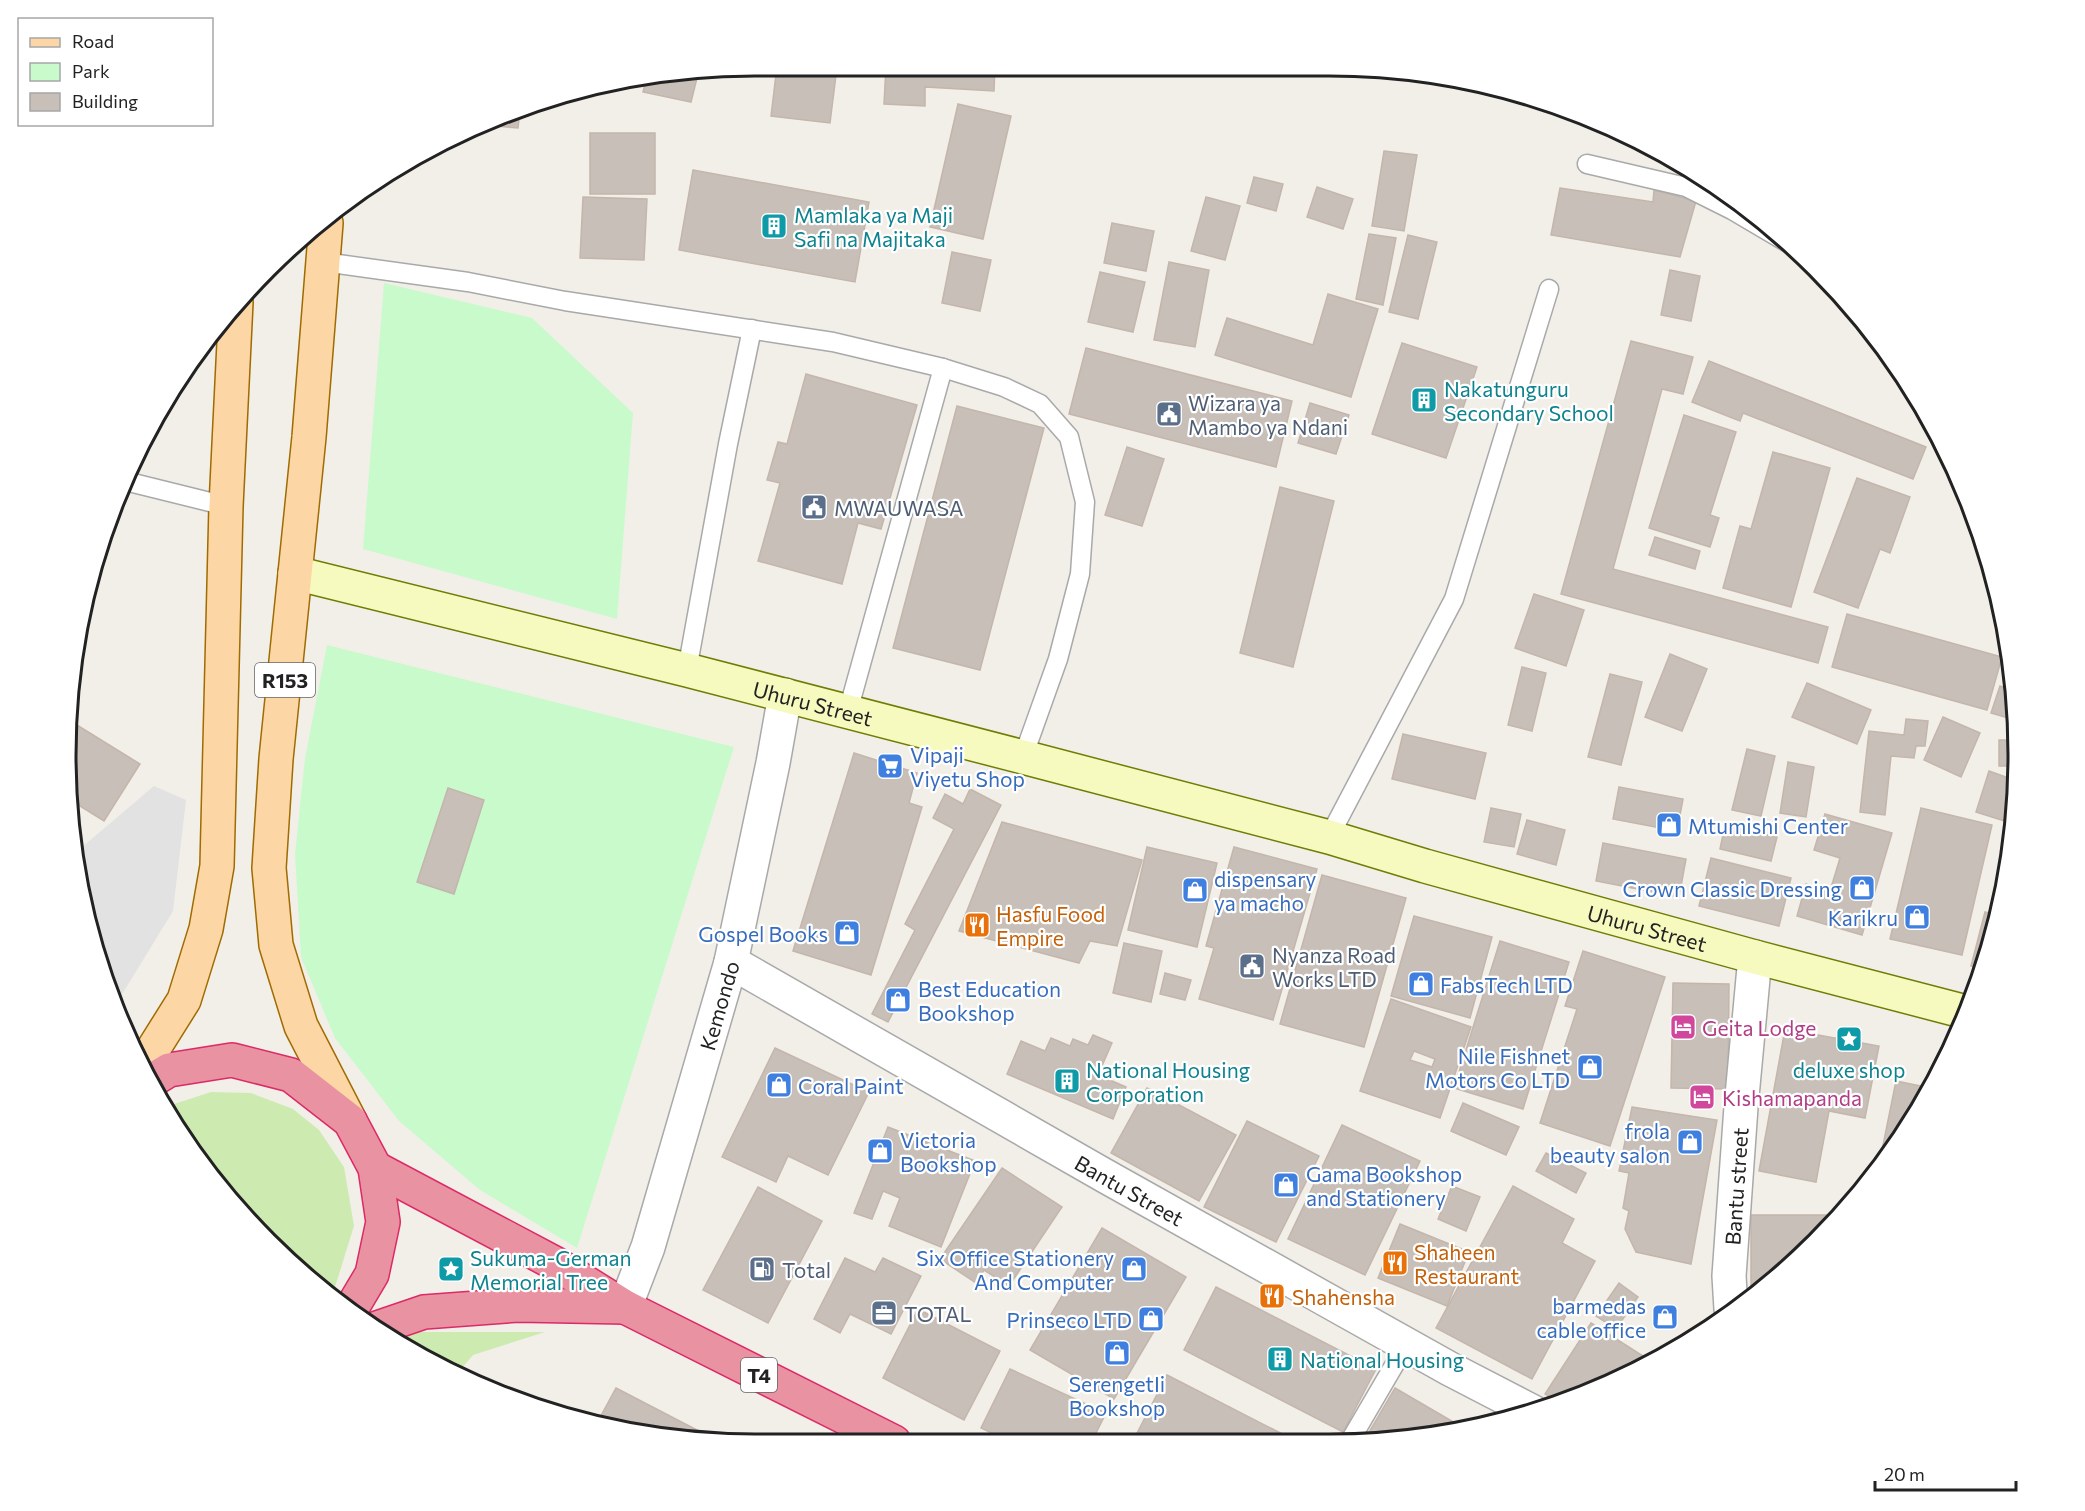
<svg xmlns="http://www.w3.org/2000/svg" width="2085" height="1511" font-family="Commissioner,sans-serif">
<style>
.grass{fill:#cdebb0}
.park{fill:#c8facc}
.parking{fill:#e2e2e2}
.building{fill:#c7bfb8;stroke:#c4b6ab;stroke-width:1.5;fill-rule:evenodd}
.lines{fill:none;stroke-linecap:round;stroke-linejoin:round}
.lane-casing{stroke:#a9a9a9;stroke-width:21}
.street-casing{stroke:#a9a9a9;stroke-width:36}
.secondary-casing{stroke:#707d05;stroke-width:36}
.primary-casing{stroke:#a06b00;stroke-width:36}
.highway-casing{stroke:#dc2a67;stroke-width:36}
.lane{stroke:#fff;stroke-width:18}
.street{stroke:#fff;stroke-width:33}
.secondary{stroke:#f7fabf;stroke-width:33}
.primary{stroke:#fcd6a4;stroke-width:33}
.highway{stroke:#e892a2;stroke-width:33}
.labels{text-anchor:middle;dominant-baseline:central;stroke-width:4.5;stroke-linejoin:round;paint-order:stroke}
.shield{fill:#fff;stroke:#646464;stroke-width:1.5}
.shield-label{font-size:20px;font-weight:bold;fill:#222}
.culture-label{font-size:21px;fill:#0d838f;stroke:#fff;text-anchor:start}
.service-label{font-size:21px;fill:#4e5e75;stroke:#fff;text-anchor:start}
.street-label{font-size:21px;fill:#222;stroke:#fff}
.shop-label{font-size:21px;fill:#366cbe;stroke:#fff;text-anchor:start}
.food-label{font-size:21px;fill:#c56008;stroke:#fff;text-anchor:start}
.hotel-label{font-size:21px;fill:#b23c85;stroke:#fff;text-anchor:start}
.rim{fill:none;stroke:#222;stroke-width:3}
</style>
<rect width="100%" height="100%" fill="#f2efe9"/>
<g class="grass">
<polygon points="211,1092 251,1093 293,1109 319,1130 344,1167 354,1226 335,1287 328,1295 237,1210 168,1106"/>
<polygon points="401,1332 545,1332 473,1355 455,1376 404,1345 407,1343"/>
</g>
<g class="park">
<polygon points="384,283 532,318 633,413 617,619 363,549"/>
<polygon points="327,645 734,747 577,1248 480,1190 399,1121 335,1038 301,957 295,854 305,758"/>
</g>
<polygon class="parking" points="154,786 186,800 173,911 116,1004 90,934 74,854"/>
<g class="building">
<polygon points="777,66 837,67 830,123 771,116"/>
<polygon points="886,66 995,66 994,91 925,87 925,106 884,104"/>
<polygon points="698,74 691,102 643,92 646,80"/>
<polygon points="958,104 1011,116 983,239 930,227"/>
<polygon points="520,111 518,128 483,125"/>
<rect x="590" y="133" width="65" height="61"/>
<polygon points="1384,151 1417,155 1404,231 1372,226"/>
<polygon points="693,170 869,202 855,282 679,250"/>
<polygon points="1254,177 1283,184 1276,211 1247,203"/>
<polygon points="1317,187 1353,199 1343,229 1307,217"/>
<polygon points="1560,188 1653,202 1654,190 1696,201 1680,257 1551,235"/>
<polygon points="583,197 647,199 644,260 580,258"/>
<polygon points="1206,197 1240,206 1225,260 1191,251"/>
<polygon points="1112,223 1154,231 1146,271 1104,263"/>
<polygon points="1369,234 1396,238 1383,305 1356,299"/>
<polygon points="1408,235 1437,242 1418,319 1389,312"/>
<polygon points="952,252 991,260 980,311 942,303"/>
<polygon points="1169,262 1209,270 1195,347 1154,340"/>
<polygon points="1670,270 1700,276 1691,321 1661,315"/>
<polygon points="1100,272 1145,282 1133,332 1088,322"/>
<polygon points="1328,294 1378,309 1351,397 1215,355 1227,318 1313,345"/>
<polygon points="1631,341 1693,357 1683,394 1662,389 1613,569 1828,627 1818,663 1561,594"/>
<polygon points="1402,343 1477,367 1446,458 1372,434"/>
<polygon points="1086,348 1292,401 1276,467 1069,414"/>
<polygon points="1709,361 1926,447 1913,479 1743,413 1740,421 1692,402"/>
<polygon points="806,374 917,405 881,529 858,523 842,584 758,561 780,483 767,480 778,442 787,444"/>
<polygon points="1310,403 1349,415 1336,454 1298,443"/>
<polygon points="957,406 1044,428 980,670 893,648"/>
<polygon points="1684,415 1736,432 1710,515 1719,518 1710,547 1649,528"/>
<polygon points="1127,447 1164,459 1142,526 1105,515"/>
<polygon points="1773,452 1830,468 1791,607 1723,588 1740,526 1751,529"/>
<polygon points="1857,478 1910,497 1890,553 1880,549 1858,608 1814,592"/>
<polygon points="1280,487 1334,501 1293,667 1240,653"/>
<polygon points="1655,537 1700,551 1695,569 1649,555"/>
<polygon points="1534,594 1584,610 1566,666 1515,648"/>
<polygon points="1847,614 2002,657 1987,710 1832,667"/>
<polygon points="1670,654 1707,669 1682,731 1645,717"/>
<polygon points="1522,667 1546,673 1532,731 1508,725"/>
<polygon points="1610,674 1642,682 1621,765 1588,757"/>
<polygon points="1807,683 1871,710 1857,744 1792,717"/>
<polygon points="2000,686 2014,691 2015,720 1991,713"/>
<polygon points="1943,717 1980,733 1961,777 1924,760"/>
<polygon points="1906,719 1928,721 1925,746 1916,746 1914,758 1891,756 1885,815 1860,812 1869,731 1904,735"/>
<polygon points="72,722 140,764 104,821 72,801"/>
<polygon points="1403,734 1486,753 1475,799 1392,779"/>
<rect x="1999" y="740" width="17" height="26"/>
<polygon points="1747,749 1775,756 1761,816 1732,810"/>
<polygon points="854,753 917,773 909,803 922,807 871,975 793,951"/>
<polygon points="1788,762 1814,767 1806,817 1780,813"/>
<polygon points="1989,771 2017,781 2017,801 2011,823 1976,812"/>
<polygon points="1619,787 1683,799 1677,831 1613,819"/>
<polygon points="448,788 484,800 454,894 417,882"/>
<polygon points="970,789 1001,805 888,1022 872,1014 915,930 905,924 954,829 933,818 945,794 963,804"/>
<polygon points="1491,808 1521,814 1514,847 1484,842"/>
<polygon points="1921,808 1992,825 1962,955 1890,939"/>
<polygon points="1825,814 1892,833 1862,935 1797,916 1806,884 1830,891 1840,858 1814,850"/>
<polygon points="1527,820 1565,830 1556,865 1517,854"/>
<polygon points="1002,822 1142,860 1117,946 1090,941 1079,963 959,931"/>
<polygon points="1725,825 1777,837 1771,861 1720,849"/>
<polygon points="1603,843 1686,859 1679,897 1596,881"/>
<polygon points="1147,847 1217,863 1197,947 1128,930"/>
<polygon points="1234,847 1317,869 1273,1020 1199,999 1214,948 1206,946"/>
<polygon points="1711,858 1791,878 1779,926 1699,906"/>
<polygon points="1322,875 1406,898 1364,1047 1280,1024"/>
<polygon points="1985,912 1999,915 1995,934 1982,969 1971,966"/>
<polygon points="1414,916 1492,937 1470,1018 1391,996"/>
<polygon points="1500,941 1569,962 1523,1109 1454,1088"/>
<polygon points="1124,943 1162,951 1151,1002 1113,993"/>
<polygon points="1583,951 1665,977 1610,1146 1540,1123 1577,1009 1565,1006"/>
<polygon points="1165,973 1191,980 1185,1000 1160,994"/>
<polygon points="1673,983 1729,984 1728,1089 1671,1088"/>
<path d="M 1391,999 L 1471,1027 L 1440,1118 L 1360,1091 ZM 1414,1051 L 1435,1059 L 1432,1067 L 1410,1060 Z"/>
<polygon points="1785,1029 1879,1046 1865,1118 1829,1111 1816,1182 1759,1171"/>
<polygon points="1093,1035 1112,1043 1098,1075 1126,1087 1113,1119 1007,1074 1021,1041 1045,1051 1051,1038 1070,1046 1073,1039 1088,1045"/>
<polygon points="775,1048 869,1092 828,1175 788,1156 776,1182 722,1157"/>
<polygon points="1896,1081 1931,1088 1877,1175"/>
<polygon points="1147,1088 1236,1135 1199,1201 1111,1153"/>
<polygon points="1463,1103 1519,1127 1506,1155 1451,1131"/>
<polygon points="1632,1107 1717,1120 1691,1264 1636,1252 1625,1229 1629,1211 1623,1208 1629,1173 1619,1171"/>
<polygon points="1247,1121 1319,1156 1276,1242 1204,1207"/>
<polygon points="1342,1125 1420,1161 1365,1275 1288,1239"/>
<polygon points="888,1127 975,1161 941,1247 889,1226 900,1198 883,1191 872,1219 854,1213"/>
<polygon points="1546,1153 1586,1173 1576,1193 1536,1171"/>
<polygon points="1002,1168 1062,1207 1009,1286 984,1270 976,1283 940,1259"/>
<polygon points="1452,1186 1480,1197 1466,1231 1438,1219"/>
<polygon points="1513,1186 1574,1219 1562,1243 1595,1261 1532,1379 1436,1328"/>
<polygon points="758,1187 822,1221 768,1323 703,1290"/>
<polygon points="1751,1215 1840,1215 1784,1274 1751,1296"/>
<polygon points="1400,1224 1469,1252 1447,1306 1378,1278"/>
<polygon points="1102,1228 1186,1277 1114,1399 1030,1350"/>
<polygon points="845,1258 875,1272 883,1258 921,1276 891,1334 850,1314 840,1333 814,1319"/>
<polygon points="1619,1283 1638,1297 1616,1329 1596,1316"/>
<polygon points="1216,1287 1376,1369 1343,1432 1184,1350"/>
<polygon points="918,1309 1000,1351 964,1420 883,1378"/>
<polygon points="1591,1323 1643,1356 1631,1375 1559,1402 1545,1394"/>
<polygon points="1010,1369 1106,1413 1092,1441 1010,1442 981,1428"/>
<polygon points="1167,1375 1294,1440 1133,1441"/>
<polygon points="616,1388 722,1443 711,1444 596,1425"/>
<polygon points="1395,1388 1467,1430 1420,1439 1365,1439"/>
</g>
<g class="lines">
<defs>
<g id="lane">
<polyline points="1587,164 1686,187 1732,210 1793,246"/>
<polyline points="324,262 468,282 565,301 833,342 943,368 1004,387 1040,404 1069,437 1085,502 1080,574 1058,659 1023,757"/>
<polyline points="125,481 226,506"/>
<polyline points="687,670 728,444 752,329"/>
<polyline points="848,711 943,368"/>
<polyline points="1329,837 1454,599 1549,289"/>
<polyline points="1351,1439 1406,1345"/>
</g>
<g id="street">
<path id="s1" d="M 731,962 L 1107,1177 L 1450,1369 L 1533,1412"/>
<path id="s2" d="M 625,1307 L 648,1247 L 731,962 L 773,763 L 785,695"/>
<path id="s3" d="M 1731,1309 L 1729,1276 L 1741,1107 L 1755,957"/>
</g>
<g id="secondary">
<path id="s4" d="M 295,573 L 687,670 L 1023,757 L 1329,837 L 1425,866 L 1755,957 L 1966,1012"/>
</g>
<g id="primary">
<polyline points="326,223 309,437 276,759 269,868 276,945 301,1026 350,1121"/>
<polyline points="142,1067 184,1000 206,929 217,866 226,506 236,302"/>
</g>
<g id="highway">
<polyline points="151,1081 169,1070 232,1060 291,1075 350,1121 375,1168 383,1222 372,1274 350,1311"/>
<polyline points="375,1168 556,1264 625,1307 894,1442"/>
<polyline points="377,1328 424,1312 518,1305 625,1307"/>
</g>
</defs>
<use href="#lane" class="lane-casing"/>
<use href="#street" class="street-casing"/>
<use href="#secondary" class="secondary-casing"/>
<use href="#primary" class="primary-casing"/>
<use href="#highway" class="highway-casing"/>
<use href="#lane" class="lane"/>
<use href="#street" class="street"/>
<use href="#secondary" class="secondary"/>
<use href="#primary" class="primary"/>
<use href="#highway" class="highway"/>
</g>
<defs>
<symbol id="building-square" viewBox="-11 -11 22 22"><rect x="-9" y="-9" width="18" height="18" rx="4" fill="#0f9aa8" stroke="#fff"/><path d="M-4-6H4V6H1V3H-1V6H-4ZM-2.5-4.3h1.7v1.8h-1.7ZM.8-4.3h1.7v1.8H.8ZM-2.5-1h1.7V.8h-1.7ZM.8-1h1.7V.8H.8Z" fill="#fff"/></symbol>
<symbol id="civic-square" viewBox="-11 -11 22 22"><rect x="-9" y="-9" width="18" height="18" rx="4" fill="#5c6f8a" stroke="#fff"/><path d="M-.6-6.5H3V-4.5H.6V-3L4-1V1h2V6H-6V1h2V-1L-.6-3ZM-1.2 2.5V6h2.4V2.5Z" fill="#fff"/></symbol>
<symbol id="supermarket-square" viewBox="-11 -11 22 22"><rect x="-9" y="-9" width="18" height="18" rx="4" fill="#3f7fe0" stroke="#fff"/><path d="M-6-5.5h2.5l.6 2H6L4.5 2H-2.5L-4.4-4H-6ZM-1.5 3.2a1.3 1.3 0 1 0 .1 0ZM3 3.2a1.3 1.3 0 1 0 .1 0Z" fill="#fff"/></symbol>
<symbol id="shop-square" viewBox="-11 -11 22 22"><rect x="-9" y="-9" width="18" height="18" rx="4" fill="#3f7fe0" stroke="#fff"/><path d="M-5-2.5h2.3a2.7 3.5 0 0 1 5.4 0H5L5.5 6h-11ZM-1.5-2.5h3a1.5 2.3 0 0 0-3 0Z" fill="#fff"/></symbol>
<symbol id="restaurant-square" viewBox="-11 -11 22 22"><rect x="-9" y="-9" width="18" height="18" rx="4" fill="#e8710a" stroke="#fff"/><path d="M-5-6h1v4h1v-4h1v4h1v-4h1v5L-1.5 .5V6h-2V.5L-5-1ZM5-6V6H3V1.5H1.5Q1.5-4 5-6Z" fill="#fff"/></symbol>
<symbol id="hotel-square" viewBox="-11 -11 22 22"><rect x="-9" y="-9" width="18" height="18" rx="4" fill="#d1479c" stroke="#fff"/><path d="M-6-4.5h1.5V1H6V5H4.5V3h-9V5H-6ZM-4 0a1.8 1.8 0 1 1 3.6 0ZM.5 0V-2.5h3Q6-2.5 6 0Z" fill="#fff"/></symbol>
<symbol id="sight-square" viewBox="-11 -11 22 22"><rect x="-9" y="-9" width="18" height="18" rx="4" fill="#0f9aa8" stroke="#fff"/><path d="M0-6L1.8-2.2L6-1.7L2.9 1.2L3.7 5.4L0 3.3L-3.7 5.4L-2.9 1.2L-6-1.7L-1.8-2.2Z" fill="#fff"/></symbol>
<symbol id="fuel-square" viewBox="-11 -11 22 22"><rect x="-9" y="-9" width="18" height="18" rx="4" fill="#5c6f8a" stroke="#fff"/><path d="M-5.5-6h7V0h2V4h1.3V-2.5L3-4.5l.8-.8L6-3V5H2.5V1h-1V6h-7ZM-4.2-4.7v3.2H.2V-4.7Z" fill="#fff"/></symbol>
<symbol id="office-square" viewBox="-11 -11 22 22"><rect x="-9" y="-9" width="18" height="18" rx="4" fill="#5c6f8a" stroke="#fff"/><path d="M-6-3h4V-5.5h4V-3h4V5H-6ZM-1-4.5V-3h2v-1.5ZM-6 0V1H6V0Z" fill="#fff"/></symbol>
</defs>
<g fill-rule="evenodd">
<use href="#building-square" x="759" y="211" width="30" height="30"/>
<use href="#building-square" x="1409" y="385" width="30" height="30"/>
<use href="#civic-square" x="1154" y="399" width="30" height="30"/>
<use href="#civic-square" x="799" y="492" width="30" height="30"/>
<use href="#supermarket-square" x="875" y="751" width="30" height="30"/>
<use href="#shop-square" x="1654" y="810" width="30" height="30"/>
<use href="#shop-square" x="1847" y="873" width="30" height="30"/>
<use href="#shop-square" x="1180" y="875" width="30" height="30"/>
<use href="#shop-square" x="1902" y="902" width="30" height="30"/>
<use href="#restaurant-square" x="962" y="910" width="30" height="30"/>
<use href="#shop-square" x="832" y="918" width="30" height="30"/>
<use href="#civic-square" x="1237" y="951" width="30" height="30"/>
<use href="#shop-square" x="1406" y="969" width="30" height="30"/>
<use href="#shop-square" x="883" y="985" width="30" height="30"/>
<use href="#hotel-square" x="1668" y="1012" width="30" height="30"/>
<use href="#sight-square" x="1834" y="1024" width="30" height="30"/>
<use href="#shop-square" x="1575" y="1052" width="30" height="30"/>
<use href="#building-square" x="1052" y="1066" width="30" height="30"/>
<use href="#shop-square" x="764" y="1070" width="30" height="30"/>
<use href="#hotel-square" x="1687" y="1082" width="30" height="30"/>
<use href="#shop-square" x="1675" y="1127" width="30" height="30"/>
<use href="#shop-square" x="865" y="1136" width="30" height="30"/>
<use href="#shop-square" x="1271" y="1170" width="30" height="30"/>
<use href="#restaurant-square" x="1380" y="1248" width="30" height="30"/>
<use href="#sight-square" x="436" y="1254" width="30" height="30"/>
<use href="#fuel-square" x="747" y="1254" width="30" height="30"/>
<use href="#shop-square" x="1119" y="1254" width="30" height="30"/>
<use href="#restaurant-square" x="1257" y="1281" width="30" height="30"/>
<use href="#office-square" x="869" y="1298" width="30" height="30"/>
<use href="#shop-square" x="1650" y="1302" width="30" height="30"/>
<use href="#shop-square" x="1136" y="1304" width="30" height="30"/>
<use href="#shop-square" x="1102" y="1338" width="30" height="30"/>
<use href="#building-square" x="1265" y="1344" width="30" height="30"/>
</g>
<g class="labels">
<g class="shield">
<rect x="255" y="663" width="60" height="34" rx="4.5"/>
<rect x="741" y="1358" width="36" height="34" rx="4.5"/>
</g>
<g class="shield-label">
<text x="285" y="680">R153</text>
<text x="759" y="1375">T4</text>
</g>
<g class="culture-label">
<text x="794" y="214">Mamlaka ya Maji<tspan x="794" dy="24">Safi na Majitaka</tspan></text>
<text x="1444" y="388">Nakatunguru<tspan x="1444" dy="24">Secondary School</tspan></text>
<text x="1086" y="1069">National Housing<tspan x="1086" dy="24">Corporation</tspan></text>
<text x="1849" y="1069" text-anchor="middle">deluxe shop</text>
<text x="470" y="1257">Sukuma-German<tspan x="470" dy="24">Memorial Tree</tspan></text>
<text x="1300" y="1359">National Housing</text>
</g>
<g class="service-label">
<text x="1188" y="402">Wizara ya<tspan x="1188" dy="24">Mambo ya Ndani</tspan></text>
<text x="834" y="507">MWAUWASA</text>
<text x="1272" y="954">Nyanza Road<tspan x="1272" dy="24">Works LTD</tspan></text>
<text x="782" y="1269">Total</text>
<text x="904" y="1313">TOTAL</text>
</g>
<g class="street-label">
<text stroke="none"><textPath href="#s4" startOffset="534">Uhuru Street</textPath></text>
<text stroke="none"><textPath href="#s4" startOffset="1398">Uhuru Street</textPath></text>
<text stroke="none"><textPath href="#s2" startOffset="316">Kemondo</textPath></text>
<text stroke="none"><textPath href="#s3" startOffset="123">Bantu street</textPath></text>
<text stroke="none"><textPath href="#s1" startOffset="459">Bantu Street</textPath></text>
</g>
<g class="shop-label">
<text x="910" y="754">Vipaji<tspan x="910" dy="24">Viyetu Shop</tspan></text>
<text x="1688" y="825">Mtumishi Center</text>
<text x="1214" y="878">dispensary<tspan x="1214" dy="24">ya macho</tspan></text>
<text x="1842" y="888" text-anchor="end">Crown Classic Dressing</text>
<text x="1898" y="917" text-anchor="end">Karikru</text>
<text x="828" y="933" text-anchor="end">Gospel Books</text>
<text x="1440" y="984">FabsTech LTD</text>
<text x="918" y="988">Best Education<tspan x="918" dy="24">Bookshop</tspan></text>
<text x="1570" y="1055" text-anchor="end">Nile Fishnet<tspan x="1570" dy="24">Motors Co LTD</tspan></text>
<text x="798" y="1085">Coral Paint</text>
<text x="1670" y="1130" text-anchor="end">frola<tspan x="1670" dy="24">beauty salon</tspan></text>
<text x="900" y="1139">Victoria<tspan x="900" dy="24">Bookshop</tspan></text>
<text x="1306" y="1173">Gama Bookshop<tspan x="1306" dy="24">and Stationery</tspan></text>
<text x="1114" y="1257" text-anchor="end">Six Office Stationery<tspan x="1114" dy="24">And Computer</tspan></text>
<text x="1646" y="1305" text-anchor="end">barmedas<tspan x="1646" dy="24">cable office</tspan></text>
<text x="1132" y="1319" text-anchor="end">Prinseco LTD</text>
<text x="1117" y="1383" text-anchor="middle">SerengetIi<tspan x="1117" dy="24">Bookshop</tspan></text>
</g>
<g class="food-label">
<text x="996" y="913">Hasfu Food<tspan x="996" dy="24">Empire</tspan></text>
<text x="1414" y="1251">Shaheen<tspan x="1414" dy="24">Restaurant</tspan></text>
<text x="1292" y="1296">Shahensha</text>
</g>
<g class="hotel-label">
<text x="1702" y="1027">Geita Lodge</text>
<text x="1722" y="1097">Kishamapanda</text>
</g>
</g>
<path d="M0 0H2085V1511H0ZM755 76H1329A679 679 0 0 1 2008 755V755A679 679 0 0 1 1329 1434H755A679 679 0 0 1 76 755V755A679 679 0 0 1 755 76Z" fill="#fff" fill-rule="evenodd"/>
<path class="rim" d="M755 76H1329A679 679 0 0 1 2008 755V755A679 679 0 0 1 1329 1434H755A679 679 0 0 1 76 755V755A679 679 0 0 1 755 76Z"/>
<rect x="18" y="18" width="195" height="108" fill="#ffffff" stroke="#a7a7a7" stroke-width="1.5"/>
<rect x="30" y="38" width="30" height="9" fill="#fcd6a4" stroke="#a7a7a7" stroke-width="1.5"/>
<text x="72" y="48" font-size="18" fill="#222222">Road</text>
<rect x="30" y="63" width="30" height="18" fill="#c8facc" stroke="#a7a7a7" stroke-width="1.5"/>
<text x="72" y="78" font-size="18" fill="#222222">Park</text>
<rect x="30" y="93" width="30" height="18" fill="#c7bfb8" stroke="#a7a7a7" stroke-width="1.5"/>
<text x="72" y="108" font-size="18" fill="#222222">Building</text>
<path d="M1875 1481v9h141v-9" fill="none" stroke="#222222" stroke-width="3"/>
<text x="1884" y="1481" font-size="18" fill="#222222" stroke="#ffffff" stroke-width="4.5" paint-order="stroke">20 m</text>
</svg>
